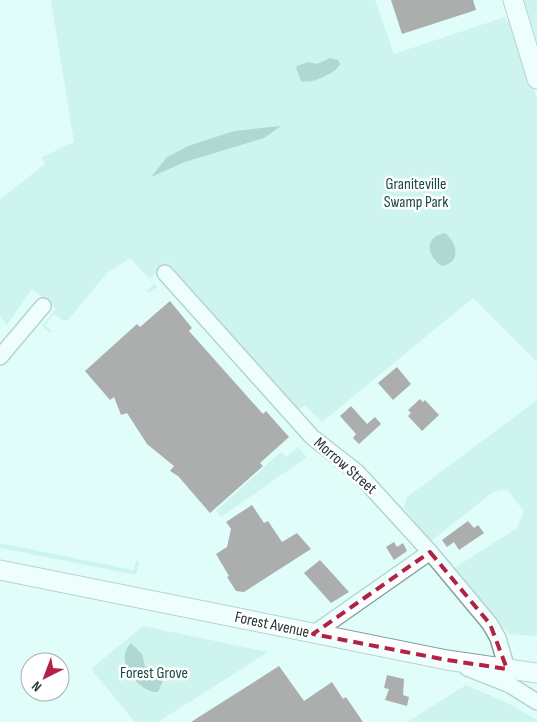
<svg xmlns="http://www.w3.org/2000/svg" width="537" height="722" font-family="'Sofia Sans Condensed',sans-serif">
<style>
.green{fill:#b7e8e1;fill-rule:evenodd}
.water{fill:#74aaa3}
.building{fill:#6b4f51}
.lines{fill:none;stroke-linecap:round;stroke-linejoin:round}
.minor-casing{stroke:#80a29e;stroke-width:18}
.major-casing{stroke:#80a29e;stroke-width:21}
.minor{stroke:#fff;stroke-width:15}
.major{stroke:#fff;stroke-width:19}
.marked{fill:none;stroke:#b32144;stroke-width:4;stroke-dasharray:10 6;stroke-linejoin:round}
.labels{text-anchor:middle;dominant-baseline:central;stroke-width:5;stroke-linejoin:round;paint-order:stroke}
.park-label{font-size:16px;fill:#174943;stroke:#fff}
.street-label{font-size:16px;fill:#263533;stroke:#fff}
</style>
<rect width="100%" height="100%" fill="#e0fdf9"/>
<g class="green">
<path d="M 51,0 L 375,0 L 394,54 L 505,17 L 507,22 L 514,20 L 537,100 L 537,362 L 473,298 L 322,422 L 305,405 L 297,411 L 168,263 L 150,279 L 157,287 L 148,293 L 147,291 L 154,284 L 130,258 L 107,273 L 67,321 L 62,320 L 54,314 L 45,325 L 52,331 L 50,333 L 42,326 L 56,309 L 32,289 L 7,325 L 0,316 L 0,199 L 45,164 L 42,157 L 74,142 ZM 326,59 L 328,76 L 299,77 L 297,70 L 321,63 ZM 234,131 L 264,138 L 185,162 L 152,176 L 167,157 L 188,146 Z"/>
<polygon points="524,0 537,0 537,41 525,4"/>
<polygon points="537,400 537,636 509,634 454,568 516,529 524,512 507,489 493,492 431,541 404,508 407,497"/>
<polygon points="298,447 307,457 221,517 216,511 281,452 287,457"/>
<polygon points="0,543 134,570 136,561 139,562 136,575 0,548"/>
<polygon points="143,626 268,652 158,722 135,722 91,669"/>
<polygon points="466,685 510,704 537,720 537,722 407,722"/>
</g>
<g class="water">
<path d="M 330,58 L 338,60 L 340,64 C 335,74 312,84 301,81 L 296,68 L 297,66 L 308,62 L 317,64 Z"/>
<polygon points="281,126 264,138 185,162 151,177 167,157 188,146 234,131"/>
<path d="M 445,233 C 457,243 462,262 442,266 C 427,257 423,237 445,233 Z"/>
<path d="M 131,643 L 142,654 L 145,666 C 153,671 159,672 163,681 L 158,692 C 141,694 112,661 131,643 Z"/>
</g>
<g class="building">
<polygon points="391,0 473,0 476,10 402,34"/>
<polygon points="170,301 192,328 189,331 263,414 266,411 289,437 260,463 263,466 210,513 178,476 170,471 174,466 147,444 127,413 121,415 114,397 110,400 85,371 137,324 140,327"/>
<polygon points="397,367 411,384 393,400 378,383"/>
<polygon points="420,399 423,402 425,400 439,415 422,431 408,416 411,413 408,410"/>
<polygon points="351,406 367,424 375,417 381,424 359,444 353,438 356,434 340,416"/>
<polygon points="252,505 264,523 268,521 282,542 297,533 311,549 244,592 236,591 227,577 229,576 216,554 227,547 231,529 226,522"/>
<polygon points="468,521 474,528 478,525 484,533 459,550 454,542 447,547 442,540"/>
<polygon points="394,542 397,547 403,543 407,551 394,560 386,547"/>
<polygon points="320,560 349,592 331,603 304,573"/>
<polygon points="279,666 304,701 332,682 343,699 346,697 363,722 191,722"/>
<polygon points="387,675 404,679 403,695 409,697 407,706 385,700 389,689 384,688"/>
</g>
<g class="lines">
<defs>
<g id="minor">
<polyline points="165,273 312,437 357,472 430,552 490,624 498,638 507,669"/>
<polyline points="0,357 43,306"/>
<polyline points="313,634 430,552"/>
<polyline points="467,668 510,685 537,702"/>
</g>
<g id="major">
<polyline points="513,0 537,79"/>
<polyline points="0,570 447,660 537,673"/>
</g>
</defs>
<use href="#minor" class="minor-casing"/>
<use href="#major" class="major-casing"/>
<use href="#minor" class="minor"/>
<use href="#major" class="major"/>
</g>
<path d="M0 0H537V722H0ZM 430,552 L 490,624 L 507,669 L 447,660 L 313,634 Z" fill="#e0fdf9" fill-opacity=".55" fill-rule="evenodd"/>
<path class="marked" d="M 430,552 L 490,624 L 507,669 L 447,660 L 313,634 Z"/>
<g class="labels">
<g class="park-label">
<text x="416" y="184">Graniteville<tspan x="416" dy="18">Swamp Park</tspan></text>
<text x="154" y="673">Forest Grove</text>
</g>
<g class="street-label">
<text transform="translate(345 466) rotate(41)">Morrow Street</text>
<text transform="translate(272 625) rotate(12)">Forest Avenue</text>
</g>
</g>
<g transform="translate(45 677) rotate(222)"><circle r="24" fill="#ffffff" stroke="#a8aead"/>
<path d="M0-4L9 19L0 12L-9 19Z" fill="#b32144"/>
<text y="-8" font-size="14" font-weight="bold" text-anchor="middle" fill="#263533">N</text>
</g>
</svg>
